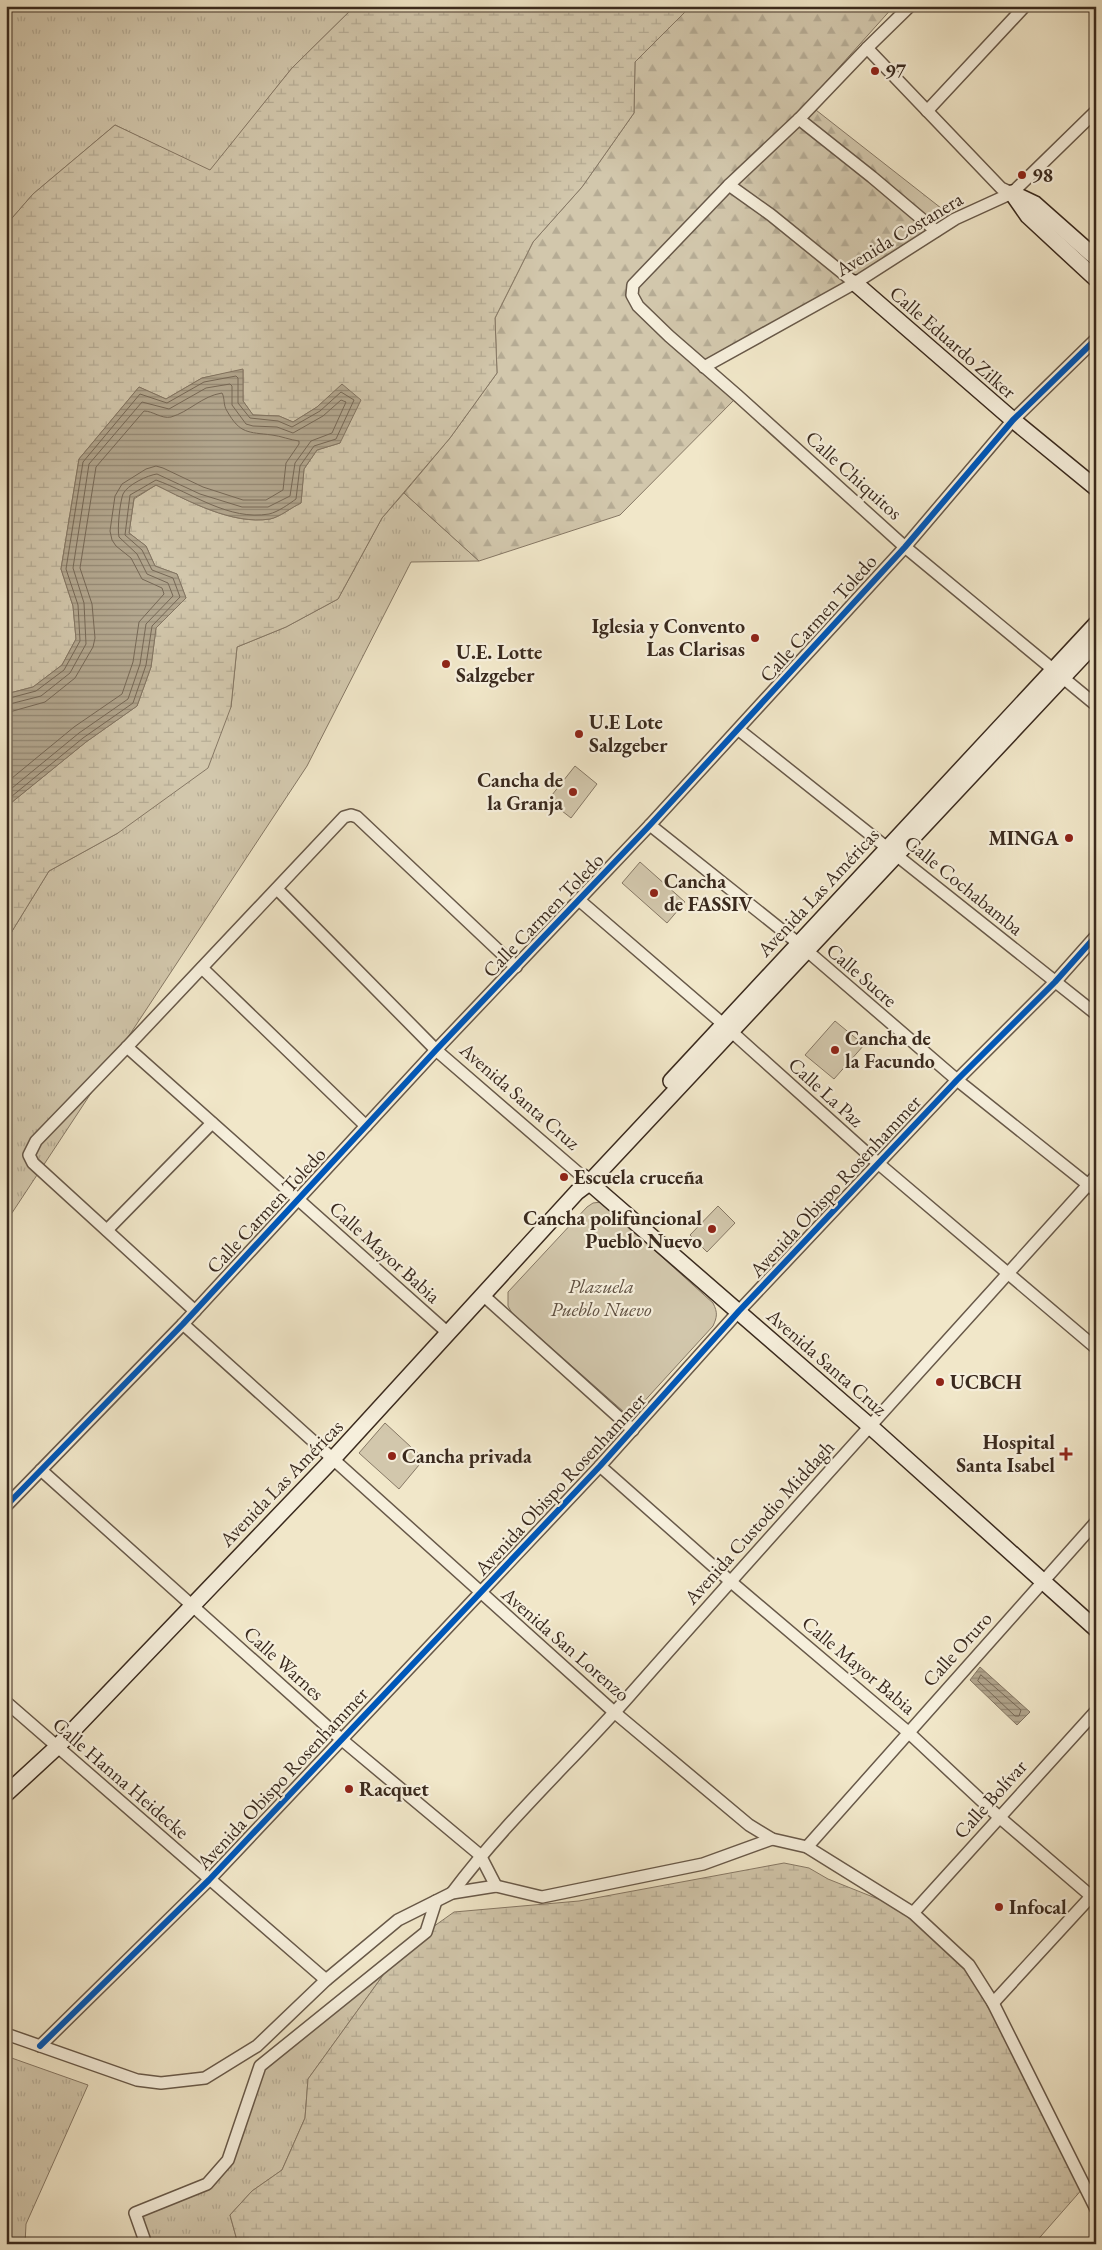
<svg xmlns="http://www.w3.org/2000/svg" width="1102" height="2250" font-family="'EB Garamond',serif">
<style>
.grass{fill:url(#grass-tufts);stroke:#867865}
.forest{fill:url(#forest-firs);stroke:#867865}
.wetland{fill:url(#wetland-marsh);stroke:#867865}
.park{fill:#d2c7ac;stroke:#867865}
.water{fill:url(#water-rules);stroke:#837562}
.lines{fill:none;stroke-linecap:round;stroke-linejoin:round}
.shore{stroke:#766856;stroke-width:1}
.street-casing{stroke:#685949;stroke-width:14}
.secondary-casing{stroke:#3a2a1e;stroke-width:18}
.street{stroke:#f6efdc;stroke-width:11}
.secondary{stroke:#f6efdc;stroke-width:15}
.cycleway-casing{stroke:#f6efdc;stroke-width:9}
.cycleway{stroke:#0057b8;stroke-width:6}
.poi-dot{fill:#8f2418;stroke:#f6efdc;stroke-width:2}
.labels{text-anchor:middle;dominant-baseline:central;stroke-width:4.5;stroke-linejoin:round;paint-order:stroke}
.poi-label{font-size:20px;font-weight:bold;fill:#3a2a1e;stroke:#f6efdc;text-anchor:start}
.street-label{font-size:20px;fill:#3a2a1e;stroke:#f6efdc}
.park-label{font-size:20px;font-style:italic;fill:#605142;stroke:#f6efdc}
</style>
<defs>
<pattern id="grass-tufts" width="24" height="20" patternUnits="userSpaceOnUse" patternTransform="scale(1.25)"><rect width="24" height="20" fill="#d2c7ac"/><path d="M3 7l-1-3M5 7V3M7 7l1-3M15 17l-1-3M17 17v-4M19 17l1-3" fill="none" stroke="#b5ab94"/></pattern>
<pattern id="forest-firs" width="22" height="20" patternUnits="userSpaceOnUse" patternTransform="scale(1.25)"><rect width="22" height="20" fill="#d2c7ac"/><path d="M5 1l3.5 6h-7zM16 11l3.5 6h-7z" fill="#b5ab94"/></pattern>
<pattern id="wetland-marsh" width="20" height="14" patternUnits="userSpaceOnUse" patternTransform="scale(1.25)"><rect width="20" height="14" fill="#d2c7ac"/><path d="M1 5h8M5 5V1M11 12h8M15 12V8" fill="none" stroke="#b5ab94"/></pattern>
<pattern id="water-rules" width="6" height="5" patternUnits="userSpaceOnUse" patternTransform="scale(1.25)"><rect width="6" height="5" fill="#b3a78f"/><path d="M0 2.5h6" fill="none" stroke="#938874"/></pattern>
</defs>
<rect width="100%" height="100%" fill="#f1e7c9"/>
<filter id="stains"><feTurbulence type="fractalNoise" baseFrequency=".004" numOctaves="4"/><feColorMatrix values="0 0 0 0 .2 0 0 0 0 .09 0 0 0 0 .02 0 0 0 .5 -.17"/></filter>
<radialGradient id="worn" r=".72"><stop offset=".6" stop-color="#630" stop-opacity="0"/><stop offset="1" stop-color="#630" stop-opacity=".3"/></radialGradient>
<g class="grass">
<polygon points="6,6 355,6 292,68 210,171 115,125 33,194 6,225"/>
<polygon points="404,493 479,561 411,562 307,766 6,1222 6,941 49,871 118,833 231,707 237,647 286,627 338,599 382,518"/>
<polygon points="402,1949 308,2079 305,2118 282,2170 252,2191 230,2215 238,2244 146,2244 135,2213 207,2184 228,2160 260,2066"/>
<polygon points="6,2056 88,2085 26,2224 25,2244 6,2244"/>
</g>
<polygon class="forest" points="691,6 779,6 785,8 785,6 894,6 807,103 955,219 704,367 738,396 620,515 479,561 404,493 450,438 497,373 495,318 533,242 582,187 634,113 635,62"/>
<g class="wetland">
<path d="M 355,6 L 691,6 L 635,62 L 634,113 L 582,187 L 533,242 L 495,318 L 497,373 L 450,438 L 382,518 L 338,599 L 286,627 L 237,647 L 231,707 L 208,768 L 118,833 L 49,871 L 6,941 L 6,807 L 86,742 L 137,706 L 151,667 L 156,628 L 186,598 L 177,574 L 155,566 L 146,546 L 129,533 L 134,499 L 156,485 C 189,501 231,525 270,519 C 280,517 292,507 301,503 L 304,469 L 317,450 L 340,443 L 342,385 L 317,407 L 293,422 L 279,416 L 253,415 L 243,401 L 243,370 L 202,378 L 166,399 L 139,387 L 79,459 L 61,569 L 73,606 L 76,639 L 62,665 L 33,687 L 6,694 L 6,225 L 33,194 L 115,125 L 210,170 L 292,68 Z"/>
<polygon points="784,1863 809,1868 828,1879 913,1913 969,1965 1084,2187 1034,2244 238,2244 230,2215 252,2191 282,2170 305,2118 308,2079 402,1949 454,1912 579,1901"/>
</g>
<g class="park">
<polygon points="575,766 597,784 571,818 548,800"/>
<polygon points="640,862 685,902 667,923 622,883"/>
<polygon points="835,1021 864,1045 834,1079 805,1055"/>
<path d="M 601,1202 L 713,1303 C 718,1313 717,1317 713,1326 L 638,1408 L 632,1412 L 624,1412 L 512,1313 L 508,1306 L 508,1292 L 587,1207 L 593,1203 Z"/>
<polygon points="718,1206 735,1223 707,1252 690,1235"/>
<polygon points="385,1423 424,1459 399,1489 359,1453"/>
</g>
<g class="water">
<path d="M 243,369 L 243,401 L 253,415 L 279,416 L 293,422 L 317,407 L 342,384 L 361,400 L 340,443 L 317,450 L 304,469 L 301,503 C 292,507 280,517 270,519 C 233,525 188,501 156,485 L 134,498 L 129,533 L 146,546 L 155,566 L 177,574 L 186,598 L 156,628 L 151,667 L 137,706 L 86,742 L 6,807 L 6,694 L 33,687 L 62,665 L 76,639 L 73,606 L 61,569 L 79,459 L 139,387 L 166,399 L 202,378 Z"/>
<polygon points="980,1667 1030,1712 1017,1725 970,1680"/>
</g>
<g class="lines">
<g class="shore">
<path d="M 6,699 L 36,691 L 64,670 L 80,641 L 78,605 L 66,569 L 83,462 L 140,394 L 167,403 L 204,382 L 236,376 L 238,378 L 238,403 L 250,418 L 278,421 L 292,427 L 320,411 L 341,392 L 354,400 L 336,439 L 314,446 L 300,466 L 296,499 C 289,504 278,512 269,514 C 229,521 192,493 156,480 L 130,495 L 125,535 L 142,550 L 152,570 L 173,578 L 180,597 L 152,626 L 146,665 L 133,703 L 83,738 L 6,801"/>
<path d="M 6,705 L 41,696 L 70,673 L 86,644 L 84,603 L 73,568 L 89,464 L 142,402 L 169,409 L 206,388 L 230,384 L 232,386 L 232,405 L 246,424 L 253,426 L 277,427 L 293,433 L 323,416 L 341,400 L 346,402 L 332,433 L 311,441 L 295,463 L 290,496 L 268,507 L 242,507 L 200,494 L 157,474 C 148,475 127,485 123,494 C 120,502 117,529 119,537 L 137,554 L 147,574 L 168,583 L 173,596 L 146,624 L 140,664 L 128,699 L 79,733 L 6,793"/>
<path d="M 6,713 L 45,702 L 75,678 L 93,647 L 95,638 L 92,604 L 80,568 L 96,467 L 144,411 C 153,411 161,419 171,417 C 189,412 202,396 222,393 C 225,398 223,405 227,411 C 240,434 248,432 272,435 C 281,436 290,440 299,441 L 299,444 L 286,463 L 283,490 L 266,500 L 243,500 L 203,487 L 163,468 L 156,466 L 146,469 L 122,484 L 115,496 L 110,531 L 112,540 L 116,546 L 131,558 L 142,579 L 162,588 L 164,594 L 139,622 L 133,662 L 122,694 L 74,727 L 6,783"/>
<polygon points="981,1675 1021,1710 1019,1716 1015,1716 978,1681"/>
</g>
<defs>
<g id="street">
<polyline points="867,48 1001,188 1012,193"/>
<polyline points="927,111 1025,6"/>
<polyline points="799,119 872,177 936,231"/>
<polyline points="729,185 800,118 867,48 910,6"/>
<polyline points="855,283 771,215 729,185 633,285 632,295 638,306 669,336 738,396 905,547 1096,705"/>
<polyline points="704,367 855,283 955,219 1012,193 1096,111"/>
<polyline points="739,730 1096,1014"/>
<polyline points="650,825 798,943 957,1080 1096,1191"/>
<polyline points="277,889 436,1050 583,1177"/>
<polyline points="579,900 723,1024 879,1164 1096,1348"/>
<polyline points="202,968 366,1126"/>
<polyline points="127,1047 448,1333"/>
<polyline points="107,1230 212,1123"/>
<polyline points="484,1296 633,1430"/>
<polyline points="195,1311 33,1163 29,1155 36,1141 127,1047 344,817 351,815 357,817 516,967"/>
<polyline points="183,1324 614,1712 749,1825 772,1839 807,1847 913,1913 969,1965 993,2003 1096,2209"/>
<polyline points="600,1466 730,1581 908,1732 999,1817 1091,1896"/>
<polyline points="41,1470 341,1739 480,1855 496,1886"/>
<polyline points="6,1506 183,1324 436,1050 650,825 905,547 1013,420 1096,339"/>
<polyline points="6,1702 326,1980"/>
<polyline points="807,1847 1096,1522"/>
<path d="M 452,1893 C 505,1822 571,1762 630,1695 C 783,1521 940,1349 1096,1176"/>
<polyline points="913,1913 1096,1711"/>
<polyline points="993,2003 1096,1891"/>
<polyline points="6,2034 137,2080 161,2083 205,2078 257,2046 326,1980 398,1920 452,1893 496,1886 542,1897 703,1864 772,1839"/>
<polyline points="40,2046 209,1880 600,1466 739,1311 957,1080 1055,982 1096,936"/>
<polyline points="146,2244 135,2213 207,2184 228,2160 260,2066 426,1932 436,1901"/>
</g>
<g id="secondary">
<polyline points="1012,193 1028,216 1096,279"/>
<polyline points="1014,194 1035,204 1096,258"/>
<polyline points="855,283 1013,420 1096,488"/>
<polyline points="671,1081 1096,624"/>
<polyline points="583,1177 871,1427 1096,1629"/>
<polyline points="6,1794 57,1747 332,1460 577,1192 589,1183 1096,642"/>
</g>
</defs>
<use href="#street" class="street-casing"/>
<use href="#secondary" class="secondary-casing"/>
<use href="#street" class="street"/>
<use href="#secondary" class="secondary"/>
<defs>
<g id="cycleway">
<polyline points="6,1506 183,1324 436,1050 650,825 905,547 1013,420 1096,339"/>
<polyline points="40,2046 209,1880 600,1466 739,1311 957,1080 1055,982 1096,936"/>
</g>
</defs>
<use href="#cycleway" class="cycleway-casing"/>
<use href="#cycleway" class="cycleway"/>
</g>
<g class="poi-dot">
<circle cx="875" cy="71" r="5"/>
<circle cx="1022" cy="175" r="5"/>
<circle cx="755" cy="638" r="5"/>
<circle cx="446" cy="664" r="5"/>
<circle cx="579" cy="734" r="5"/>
<circle cx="573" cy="792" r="5"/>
<circle cx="1069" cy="838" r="5"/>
<circle cx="654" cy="893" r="5"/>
<circle cx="835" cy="1050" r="5"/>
<circle cx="564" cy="1177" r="5"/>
<circle cx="712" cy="1229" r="5"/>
<circle cx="940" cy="1382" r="5"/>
<path d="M1063.5 1446.5h5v5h5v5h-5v5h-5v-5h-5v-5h5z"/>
<circle cx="392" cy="1456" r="5"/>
<circle cx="349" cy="1789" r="5"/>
<circle cx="999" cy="1907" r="5"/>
</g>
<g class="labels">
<g class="poi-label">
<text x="885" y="71">97</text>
<text x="1032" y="175">98</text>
<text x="745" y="626" text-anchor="end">Iglesia y Convento<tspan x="745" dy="23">Las Clarisas</tspan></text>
<text x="456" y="652">U.E. Lotte<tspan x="456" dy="23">Salzgeber</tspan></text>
<text x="589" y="722">U.E Lote<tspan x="589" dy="23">Salzgeber</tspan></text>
<text x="563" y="780" text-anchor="end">Cancha de<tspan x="563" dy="23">la Granja</tspan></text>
<text x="1059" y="838" text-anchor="end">MINGA</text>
<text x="664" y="881">Cancha<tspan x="664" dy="23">de FASSIV</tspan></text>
<text x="845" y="1038">Cancha de<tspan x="845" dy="23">la Facundo</tspan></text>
<text x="574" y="1177">Escuela cruceña</text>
<text x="702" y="1218" text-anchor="end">Cancha polifuncional<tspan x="702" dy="23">Pueblo Nuevo</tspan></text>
<text x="950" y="1382">UCBCH</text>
<text x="1055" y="1442" text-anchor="end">Hospital<tspan x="1055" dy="23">Santa Isabel</tspan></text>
<text x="402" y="1456">Cancha privada</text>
<text x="359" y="1789">Racquet</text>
<text x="1009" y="1907">Infocal</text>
</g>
<g class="street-label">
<text transform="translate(899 234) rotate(-31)">Avenida Costanera</text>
<text transform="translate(953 342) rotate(41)">Calle Eduardo Zilker</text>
<text transform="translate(854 475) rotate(42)">Calle Chiquitos</text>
<text transform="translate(818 618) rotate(-48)">Calle Carmen Toledo</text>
<text transform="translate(964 885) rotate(39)">Calle Cochabamba</text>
<text transform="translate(818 892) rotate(-47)">Avenida Las Américas</text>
<text transform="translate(543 915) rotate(-46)">Calle Carmen Toledo</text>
<text transform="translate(862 975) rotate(41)">Calle Sucre</text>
<text transform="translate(826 1092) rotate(42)">Calle La Paz</text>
<text transform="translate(520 1096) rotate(41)">Avenida Santa Cruz</text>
<text transform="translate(835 1186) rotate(-47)">Avenida Obispo Rosenhammer</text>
<text transform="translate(266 1210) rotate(-47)">Calle Carmen Toledo</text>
<text transform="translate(385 1252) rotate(42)">Calle Mayor Babia</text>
<text transform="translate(827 1362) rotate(41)">Avenida Santa Cruz</text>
<text transform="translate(281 1483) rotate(-46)">Avenida Las Américas</text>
<text transform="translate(560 1484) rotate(-47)">Avenida Obispo Rosenhammer</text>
<text transform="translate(759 1522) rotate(-48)">Avenida Custodio Middagh</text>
<text transform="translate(566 1644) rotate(41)">Avenida San Lorenzo</text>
<text transform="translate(957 1649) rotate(-48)">Calle Oruro</text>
<text transform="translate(284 1663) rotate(42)">Calle Warnes</text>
<text transform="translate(859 1665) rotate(40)">Calle Mayor Babia</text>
<text transform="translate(121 1778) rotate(41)">Calle Hanna Heidecke</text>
<text transform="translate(282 1778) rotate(-47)">Avenida Obispo Rosenhammer</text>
<text transform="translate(990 1799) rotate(-48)">Calle Bolívar</text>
</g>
<g class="park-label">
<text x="601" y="1286">Plazuela<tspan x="601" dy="23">Pueblo Nuevo</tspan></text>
</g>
</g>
<rect width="1102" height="2250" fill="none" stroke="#f1e7c9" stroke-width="25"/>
<rect x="8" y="8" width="1087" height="2235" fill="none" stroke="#3a2a1e" stroke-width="2.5"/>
<rect x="12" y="12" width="1077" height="2225" fill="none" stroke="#3a2a1e"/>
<rect width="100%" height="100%" filter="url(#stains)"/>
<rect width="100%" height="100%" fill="url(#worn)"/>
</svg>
